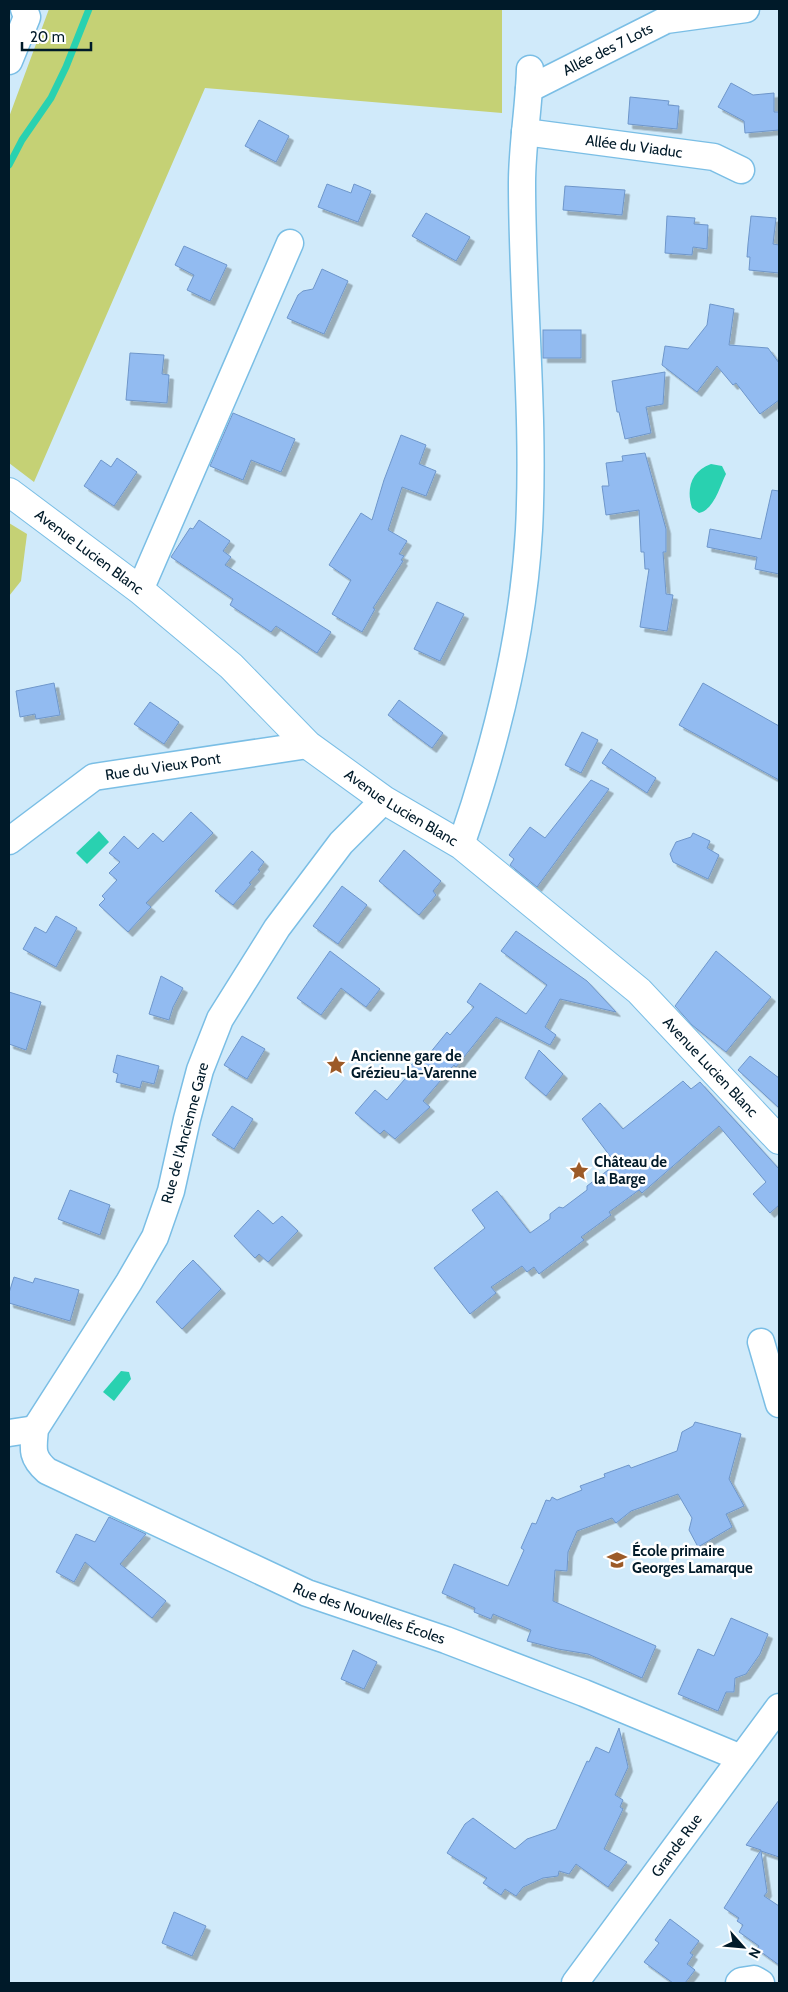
<svg xmlns="http://www.w3.org/2000/svg" width="788" height="1992" font-family="Cabin,sans-serif">
<style>
.green{fill:#c5d175}
.water{fill:#29d1b0}
.lines{fill:none;stroke-linecap:round;stroke-linejoin:round}
.stream{stroke:#29d1b0;stroke-width:7}
.building{fill:#92bbf1;stroke:#6e96ca;filter:url(#shadow)}
.minor-casing{stroke:#7abee5;stroke-width:29}
.major-casing{stroke:#7abee5;stroke-width:30}
.minor{stroke:#fff;stroke-width:26}
.major{stroke:#fff;stroke-width:28}
.labels{text-anchor:middle;dominant-baseline:central;stroke-width:5;stroke-linejoin:round;paint-order:stroke}
.street-label{font-size:15px;fill:#001a29;stroke:#fff}
.poi-label{font-size:15px;font-weight:bold;fill:#001a29;stroke:#fff;text-anchor:start}
</style>
<defs>
<filter id="shadow"><feDropShadow dx="4.5" dy="4.5" stdDeviation="0" flood-color="#0004"/></filter>
</defs>
<rect width="100%" height="100%" fill="#d0eafa"/>
<g class="green">
<polygon points="49,9 502,9 502,113 205,88 34,482 9,463 9,117"/>
<polygon points="9,523 27,534 21,581 9,596"/>
</g>
<g class="water">
<path d="M 711,464 L 722,466 L 726,474 C 720,486 714,510 699,513 L 692,508 C 686,489 691,471 711,464 Z"/>
<polygon points="99,831 109,842 87,864 76,853"/>
<polygon points="121,1371 129,1372 131,1379 114,1401 103,1392"/>
</g>
<g class="lines">
<polyline class="stream" points="9,165 22,140 51,98 66,67 89,9"/>
</g>
<g class="building">
<polygon points="731,83 753,95 774,93 774,112 779,112 779,130 745,133 744,121 718,107"/>
<polygon points="630,97 669,101 668,105 679,106 677,129 628,124"/>
<polygon points="259,120 289,136 276,162 245,146"/>
<polygon points="327,184 351,193 354,184 371,191 358,222 318,207"/>
<polygon points="565,186 625,190 622,215 563,210"/>
<polygon points="426,213 470,237 456,261 412,236"/>
<polygon points="667,216 695,218 694,224 708,225 707,249 693,247 692,255 665,253"/>
<polygon points="751,216 776,218 773,244 779,245 779,273 749,270 750,257 747,257 748,244"/>
<polygon points="184,246 227,265 210,301 187,290 194,275 175,265"/>
<polygon points="322,269 348,281 324,334 287,318 298,295 303,291 313,289"/>
<polygon points="710,304 734,309 729,345 768,348 779,363 779,400 760,414 736,383 733,385 717,366 697,392 662,365 665,346 688,349 707,325"/>
<rect x="543" y="330" width="38" height="28"/>
<polygon points="130,353 164,355 162,374 169,375 167,403 126,400"/>
<polygon points="665,372 663,404 646,407 651,433 625,439 619,412 617,412 612,381"/>
<polygon points="233,413 295,439 281,472 251,460 243,480 210,466"/>
<polygon points="401,435 426,445 419,464 436,471 426,496 402,487 388,530 407,541 399,554 404,556 401,560 403,561 373,608 375,609 362,632 332,614 351,580 329,565 361,513 372,520 384,480"/>
<polygon points="645,453 666,529 666,552 663,552 666,594 673,595 667,631 640,627 649,569 645,569 644,552 641,552 639,510 606,515 602,486 609,486 606,463 623,461 622,456"/>
<polygon points="117,458 137,472 114,506 84,486 101,460 111,467"/>
<polygon points="772,490 779,491 779,574 755,569 757,557 707,547 710,529 761,539"/>
<polygon points="199,520 230,541 223,551 231,557 225,565 331,632 317,653 276,626 271,632 230,605 233,599 171,557 190,528 193,529"/>
<polygon points="437,602 464,614 440,661 414,649"/>
<polygon points="54,683 60,715 36,719 35,714 20,717 16,691"/>
<polygon points="703,683 779,726 779,780 679,725"/>
<polygon points="399,700 443,733 432,748 388,715"/>
<polygon points="150,702 179,722 164,744 134,724"/>
<polygon points="582,732 598,740 581,773 565,765"/>
<polygon points="611,749 656,778 647,793 602,763"/>
<polygon points="591,780 609,789 537,887 510,865 514,859 509,855 530,827 545,838"/>
<polygon points="191,812 213,833 146,903 151,907 128,932 99,905 105,899 102,896 117,880 109,873 120,862 109,853 124,836 138,849 153,833 163,842"/>
<polygon points="693,833 710,841 707,848 719,855 708,879 673,862 670,854 676,842 691,837"/>
<polygon points="404,850 441,881 433,891 436,895 419,915 379,881"/>
<polygon points="252,851 264,862 258,870 260,871 249,883 251,884 233,905 215,891"/>
<polygon points="342,886 367,905 338,944 313,926"/>
<polygon points="56,916 77,928 56,967 23,949 35,927 46,933"/>
<polygon points="516,931 587,981 616,1012 560,999 545,1027 556,1035 550,1045 496,1017 456,1067 454,1065 423,1101 430,1107 395,1139 384,1130 380,1134 355,1113 375,1090 387,1100 410,1073 407,1070 420,1055 425,1059 447,1032 450,1035 474,1007 467,1002 480,983 526,1014 547,985 501,951"/>
<polygon points="330,951 380,989 366,1007 341,988 321,1015 297,998"/>
<polygon points="716,951 771,997 726,1052 692,1025 675,1006"/>
<polygon points="161,976 183,988 173,1007 169,1020 149,1014"/>
<polygon points="9,992 41,1002 26,1050 9,1044"/>
<polygon points="242,1036 265,1049 247,1079 224,1065"/>
<polygon points="539,1050 563,1074 546,1096 525,1078"/>
<polygon points="117,1055 159,1066 154,1084 142,1081 140,1088 116,1082 118,1074 113,1072"/>
<polygon points="750,1056 779,1078 779,1108 738,1070"/>
<polygon points="683,1081 691,1089 700,1082 779,1169 779,1205 770,1213 753,1194 766,1182 719,1126 642,1193 639,1190 609,1212 611,1215 581,1237 584,1240 539,1274 534,1267 527,1272 522,1266 491,1287 496,1293 470,1314 434,1268 485,1228 472,1210 497,1191 530,1233 550,1219 550,1214 559,1207 563,1208 587,1190 587,1186 616,1164 582,1119 600,1103 623,1129"/>
<polygon points="232,1106 253,1119 234,1149 212,1135"/>
<polygon points="70,1190 110,1205 100,1235 58,1219"/>
<polygon points="258,1210 273,1224 282,1216 298,1231 268,1262 259,1254 255,1258 234,1236"/>
<polygon points="193,1260 221,1289 182,1329 156,1302 180,1273"/>
<polygon points="14,1277 33,1283 35,1278 79,1290 70,1321 9,1303 9,1293"/>
<polygon points="695,1422 741,1434 729,1479 744,1506 726,1514 732,1527 698,1547 689,1530 692,1518 678,1494 631,1511 616,1523 612,1518 577,1531 568,1552 567,1571 555,1570 553,1601 656,1646 642,1678 588,1654 558,1649 527,1641 531,1630 493,1614 491,1619 474,1612 475,1608 442,1593 454,1564 508,1586 524,1550 521,1548 532,1523 536,1524 546,1500 550,1501 552,1497 557,1500 582,1490 580,1486 605,1477 604,1474 629,1465 631,1468 677,1451 682,1432 693,1426"/>
<polygon points="109,1517 146,1534 120,1564 166,1601 152,1618 85,1562 74,1582 56,1572 76,1534 95,1542"/>
<polygon points="731,1618 768,1634 760,1654 746,1674 735,1678 734,1692 726,1692 718,1711 678,1694 698,1649 714,1656"/>
<polygon points="353,1650 377,1662 364,1689 341,1679"/>
<polygon points="619,1728 628,1767 615,1795 623,1800 620,1807 623,1809 604,1849 627,1862 608,1887 576,1864 569,1874 559,1871 558,1876 543,1878 523,1887 516,1896 505,1889 501,1895 483,1883 487,1878 447,1853 465,1824 473,1818 515,1849 527,1839 556,1829 587,1761 589,1762 596,1747 609,1753"/>
<polygon points="779,1800 779,1857 761,1851 767,1892 764,1896 779,1906 779,1965 757,1949 759,1946 739,1932 743,1925 737,1921 739,1918 724,1908 761,1850 746,1845"/>
<polygon points="174,1912 206,1926 192,1956 162,1943"/>
<polygon points="670,1919 699,1941 690,1953 693,1955 687,1964 695,1970 685,1983 673,1983 644,1962 659,1943 655,1940"/>
</g>
<g class="lines">
<defs>
<g id="minor">
<polyline points="9,61 27,17 24,9"/>
<path id="s1" d="M 529,89 L 666,20 L 746,9"/>
<path id="s2" d="M 525,132 L 714,157 L 741,170"/>
<polyline points="140,590 290,243"/>
<path id="s3" d="M 384,800 L 341,843 L 277,928 L 220,1019 L 200,1070 L 187,1119 L 171,1191 L 155,1237 L 129,1282 L 35,1429 C 33,1449 31,1457 47,1471 L 307,1593 L 446,1640 L 584,1693 L 741,1758"/>
<path id="s4" d="M 9,841 L 94,777 L 308,745"/>
<path d="M 461,845 C 496,744 523,637 529,530 C 535,415 522,299 522,183 C 522,145 529,107 530,69"/>
<polyline points="761,1342 779,1404"/>
<polyline points="9,1433 35,1429"/>
<path id="s5" d="M 575,1983 L 779,1707"/>
<polyline points="739,1983 741,1981 754,1979 761,1983"/>
</g>
<g id="major">
<path id="s6" d="M 9,492 L 140,590 L 231,666 L 308,745 L 384,800 L 461,845 L 639,991 L 779,1140"/>
</g>
</defs>
<use href="#minor" class="minor-casing"/>
<use href="#major" class="major-casing"/>
<use href="#minor" class="minor"/>
<use href="#major" class="major"/>
</g>
<defs>
<symbol id="sight-bare" viewBox="-9 -9 18 18"><path d="M0-6L1.8-2.2L6-1.7L2.9 1.2L3.7 5.4L0 3.3L-3.7 5.4L-2.9 1.2L-6-1.7L-1.8-2.2Z" fill="#9c5a27" stroke="#fff" stroke-width="2.5" paint-order="stroke"/></symbol>
<symbol id="school-bare" viewBox="-9 -9 18 18"><path d="M0-5L7-2L0 1L-7-2ZM-4 1L0 2.5L4 1V4Q0 6-4 4Z" fill="#9c5a27" stroke="#fff" stroke-width="2.5" paint-order="stroke"/></symbol>
</defs>
<g fill-rule="evenodd">
<use href="#sight-bare" x="322" y="1051" width="28" height="28"/>
<use href="#sight-bare" x="565" y="1157" width="28" height="28"/>
<use href="#school-bare" x="603" y="1546" width="28" height="28"/>
</g>
<g class="labels">
<g class="street-label">
<text stroke="none"><textPath href="#s1" startOffset="88">Allée des 7 Lots</textPath></text>
<text stroke="none"><textPath href="#s2" startOffset="110">Allée du Viaduc</textPath></text>
<text stroke="none"><textPath href="#s6" startOffset="100">Avenue Lucien Blanc</textPath></text>
<text stroke="none"><textPath href="#s4" startOffset="176">Rue du Vieux Pont</textPath></text>
<text stroke="none"><textPath href="#s6" startOffset="505">Avenue Lucien Blanc</textPath></text>
<text stroke="none"><textPath href="#s6" startOffset="910">Avenue Lucien Blanc</textPath></text>
<text transform="translate(185 1133) rotate(-75)">Rue de l'Ancienne Gare</text>
<text stroke="none"><textPath href="#s3" startOffset="1128">Rue des Nouvelles Écoles</textPath></text>
<text stroke="none"><textPath href="#s5" startOffset="171">Grande Rue</textPath></text>
</g>
<g class="poi-label">
<text x="351" y="1056">Ancienne gare de<tspan x="351" dy="17">Grézieu-la-Varenne</tspan></text>
<text x="594" y="1162">Château de<tspan x="594" dy="17">la Barge</tspan></text>
<text x="632" y="1551">École primaire<tspan x="632" dy="17">Georges Lamarque</tspan></text>
</g>
</g>
<rect width="788" height="1992" fill="none" stroke="#001a29" stroke-width="20"/>
<g transform="translate(743 1947) rotate(117)" stroke="#ffffff" stroke-width="4" paint-order="stroke">
<path d="M0-4L9 19L0 12L-9 19Z" fill="#001a29"/>
<text y="-8" font-size="14" font-weight="bold" text-anchor="middle" fill="#001a29">N</text>
</g>
<path d="M22 42v8h69v-8" fill="none" stroke="#001a29" stroke-width="2.5"/>
<text x="30" y="42" font-size="15" fill="#001a29" stroke="#ffffff" stroke-width="4" paint-order="stroke">20 m</text>
</svg>
